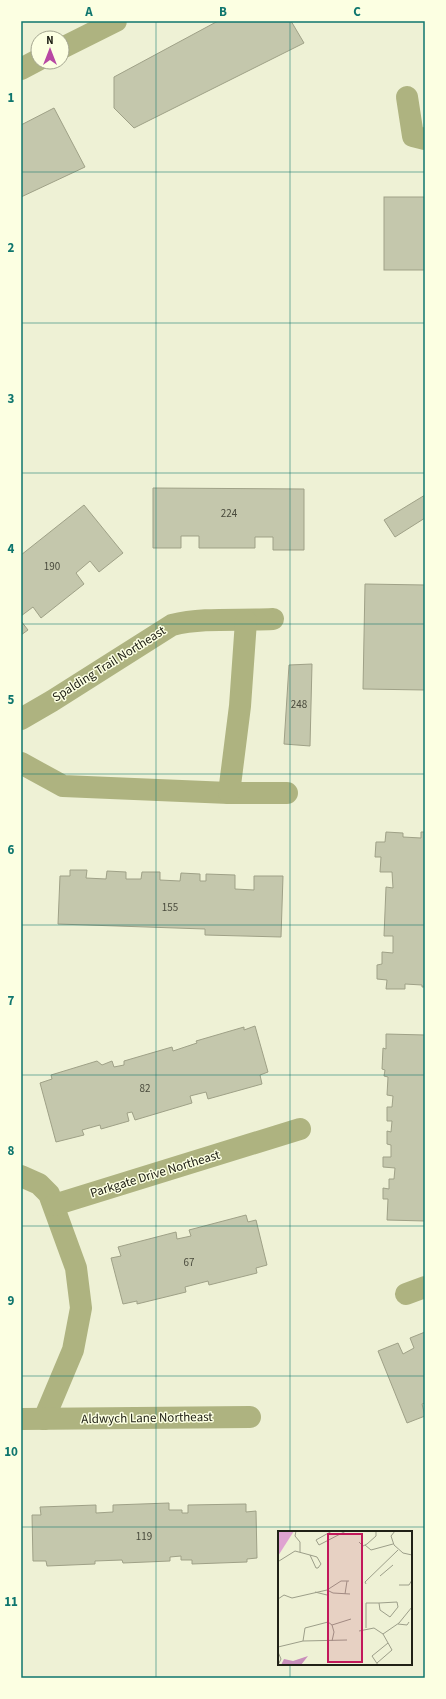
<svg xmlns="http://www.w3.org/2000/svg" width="446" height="1699" font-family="'Source Sans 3',sans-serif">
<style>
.building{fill:#c4c7ac;stroke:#9fa187}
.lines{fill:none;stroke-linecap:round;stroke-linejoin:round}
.minor{stroke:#aeb380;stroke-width:22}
.grid{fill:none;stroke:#0f766e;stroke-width:1;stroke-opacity:0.55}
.labels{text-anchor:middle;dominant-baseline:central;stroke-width:3;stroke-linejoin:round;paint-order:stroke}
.number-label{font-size:11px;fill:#494a3c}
.street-label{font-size:13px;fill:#202116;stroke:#fcffe2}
.inset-road{fill:none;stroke:#9c9e89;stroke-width:1}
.view{fill:#c2185b;fill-opacity:0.15;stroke:#c2185b;stroke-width:2}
.inset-edge{fill:none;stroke:#202116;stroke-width:2}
.neatline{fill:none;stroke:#0f766e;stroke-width:1.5}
.grid-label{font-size:13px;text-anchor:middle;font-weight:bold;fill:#0f766e}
</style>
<rect width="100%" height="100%" fill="#eef1d5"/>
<g class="building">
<polygon points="218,21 291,21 304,43 134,128 114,108 114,77"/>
<polygon points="54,108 85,167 21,197 21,125"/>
<rect x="384" y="197" width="41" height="73"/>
<polygon points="153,488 304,489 304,550 273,550 273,537 255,537 255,548 199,548 199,536 181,536 181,548 153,548"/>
<polygon points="425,495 425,518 395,537 384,520"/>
<polygon points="84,505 123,553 99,572 90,561 76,573 84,584 41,618 33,607 21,616 21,555"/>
<polygon points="365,584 425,585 425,690 363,689"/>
<polygon points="21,621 28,630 21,635"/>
<polygon points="312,664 310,746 284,744 289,665"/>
<polygon points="386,832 403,833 403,837 421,838 421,832 425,832 425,987 422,987 422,985 405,984 405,989 386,989 387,980 377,979 377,965 382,964 382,952 393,953 393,936 384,936 386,887 393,888 392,872 380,872 381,857 375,857 376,842 385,842"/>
<polygon points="70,870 87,870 86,878 106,879 107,871 126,872 126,879 141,879 142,872 160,872 160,880 180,881 181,873 200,874 200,881 206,881 206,874 235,875 235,889 254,890 254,876 283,876 281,937 205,935 205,929 58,924 60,876 70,876"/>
<polygon points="255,1026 268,1072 260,1075 262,1084 208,1099 206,1092 190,1096 192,1103 135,1120 132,1112 127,1113 129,1121 101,1129 100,1125 82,1130 84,1135 56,1142 40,1083 52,1079 51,1075 97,1061 102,1065 112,1061 114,1067 124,1065 124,1061 172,1047 173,1051 197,1043 196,1041 244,1027 244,1030"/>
<polygon points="386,1034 425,1035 425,1221 387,1220 388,1199 383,1199 383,1188 389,1189 389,1179 394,1179 395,1168 383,1167 383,1157 391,1157 391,1145 387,1144 387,1131 391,1132 392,1121 387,1121 387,1107 392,1107 393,1096 387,1095 388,1077 384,1076 385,1070 382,1069 383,1048 386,1049"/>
<polygon points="246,1215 248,1222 256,1220 267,1265 256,1268 257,1273 209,1285 208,1281 185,1287 186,1292 137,1304 137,1301 123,1304 111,1258 121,1256 118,1247 176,1232 177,1239 191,1236 189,1230"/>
<polygon points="425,1332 425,1403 422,1404 425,1416 407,1423 378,1351 398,1343 403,1354 414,1348 410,1338"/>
<polygon points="169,1503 169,1510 182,1510 182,1513 188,1513 188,1505 246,1504 246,1512 256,1511 257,1558 247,1559 247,1562 192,1564 192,1560 181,1560 181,1556 170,1557 170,1561 123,1563 122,1560 95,1561 95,1564 47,1566 46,1561 33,1561 32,1515 41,1515 40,1507 96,1505 96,1513 113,1512 113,1505"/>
</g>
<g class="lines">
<g class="minor">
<polyline points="62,48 116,21"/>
<polyline points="21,69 38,60"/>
<polyline points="407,97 413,136 425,139"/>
<path d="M 21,719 L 52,701 L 172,625 C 205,617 239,621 273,619"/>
<polyline points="21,763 63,786 229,793 287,793"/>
<polyline points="229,793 240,706 246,621"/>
<polyline points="21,1176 39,1184 49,1194 76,1268 81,1308 73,1350 44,1419"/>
<polyline points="54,1205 300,1129"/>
<polyline points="406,1294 425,1287"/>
<polyline points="21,1419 250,1417"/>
</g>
</g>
<path class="grid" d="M 156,21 L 156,1678M 290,21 L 290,1532M 21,172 L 425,172M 21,323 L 425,323M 21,473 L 425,473M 21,624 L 425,624M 21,774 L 425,774M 21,925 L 425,925M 21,1075 L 425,1075M 21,1226 L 425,1226M 21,1376 L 425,1376M 21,1527 L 425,1527M 290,1664 L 290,1678"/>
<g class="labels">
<g class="number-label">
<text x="229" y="513">224</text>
<text x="52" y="566">190</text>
<text x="299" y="704">248</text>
<text x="170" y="907">155</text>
<text x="145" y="1088">82</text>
<text x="189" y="1262">67</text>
<text x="144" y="1536">119</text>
</g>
<g class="street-label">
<text transform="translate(109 664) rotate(-32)">Spalding Trail Northeast</text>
<text transform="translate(155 1174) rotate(-17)">Parkgate Drive Northeast</text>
<text transform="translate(147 1418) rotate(-1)">Aldwych Lane Northeast</text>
</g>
</g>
<g transform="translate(278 1531)">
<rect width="134" height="134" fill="#eef1d5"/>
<path d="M 0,0 L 16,0 L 0,25 Z" fill="#dfa3d1"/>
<path d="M 30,125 L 23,134 L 3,134 L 6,128 L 15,130 Z" fill="#c98ebb"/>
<path class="inset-road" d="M 18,0 L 17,5 L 22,11 L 22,21M 54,0 L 38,9 L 41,14 L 68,0M 117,0 L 113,5 L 116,14 L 125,22 L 134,24M 81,11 L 85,15 L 89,13 L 98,5 L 98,0M 87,14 L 93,19 L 115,13M 32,24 L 39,26 L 43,33 L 40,37 L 38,37 ZM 1,30 L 17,20 L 32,24M 102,45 L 115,34M 88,53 L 87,51 L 120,19M 121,54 L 131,54 L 134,49M 49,59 L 55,62 L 72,63M 37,61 L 49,64M 67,63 L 69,50M 0,68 L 6,64 L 14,67 L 49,59 L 63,50 L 71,50M 119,71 L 120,76 L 112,86 L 102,79 L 101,72 ZM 120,93 L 129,94 L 131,91M 88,97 L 88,72 L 101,72M 81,100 L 96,97 L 105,103 L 114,119 L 99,132M 105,103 L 121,92 L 134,76M 25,110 L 27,97 L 50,91 L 54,94 L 73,88M 54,110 L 56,101 L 54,94M 0,116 L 25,110 L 69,109M 0,121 L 3,128 L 0,134M 100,134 L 94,125 L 110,112"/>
<path class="view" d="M 50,3 L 84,3 L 84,131 L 50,131 Z"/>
<rect width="134" height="134" class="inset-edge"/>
</g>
<rect width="446" height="1699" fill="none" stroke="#fcffe2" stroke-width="44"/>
<g transform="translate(50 50)"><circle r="19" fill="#fcffe2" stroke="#a4a690"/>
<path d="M0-3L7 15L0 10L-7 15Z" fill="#b848a4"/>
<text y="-6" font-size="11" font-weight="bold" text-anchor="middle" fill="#202116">N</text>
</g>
<rect x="22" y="22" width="402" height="1655" class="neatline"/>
<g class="grid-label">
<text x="89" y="16">A</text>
<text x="223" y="16">B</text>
<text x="357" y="16">C</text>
<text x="11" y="102">1</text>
<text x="11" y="252">2</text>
<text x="11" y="403">3</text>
<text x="11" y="553">4</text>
<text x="11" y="704">5</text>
<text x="11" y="854">6</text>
<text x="11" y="1005">7</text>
<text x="11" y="1155">8</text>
<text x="11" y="1305">9</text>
<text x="11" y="1456">10</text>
<text x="11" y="1606">11</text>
</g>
</svg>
